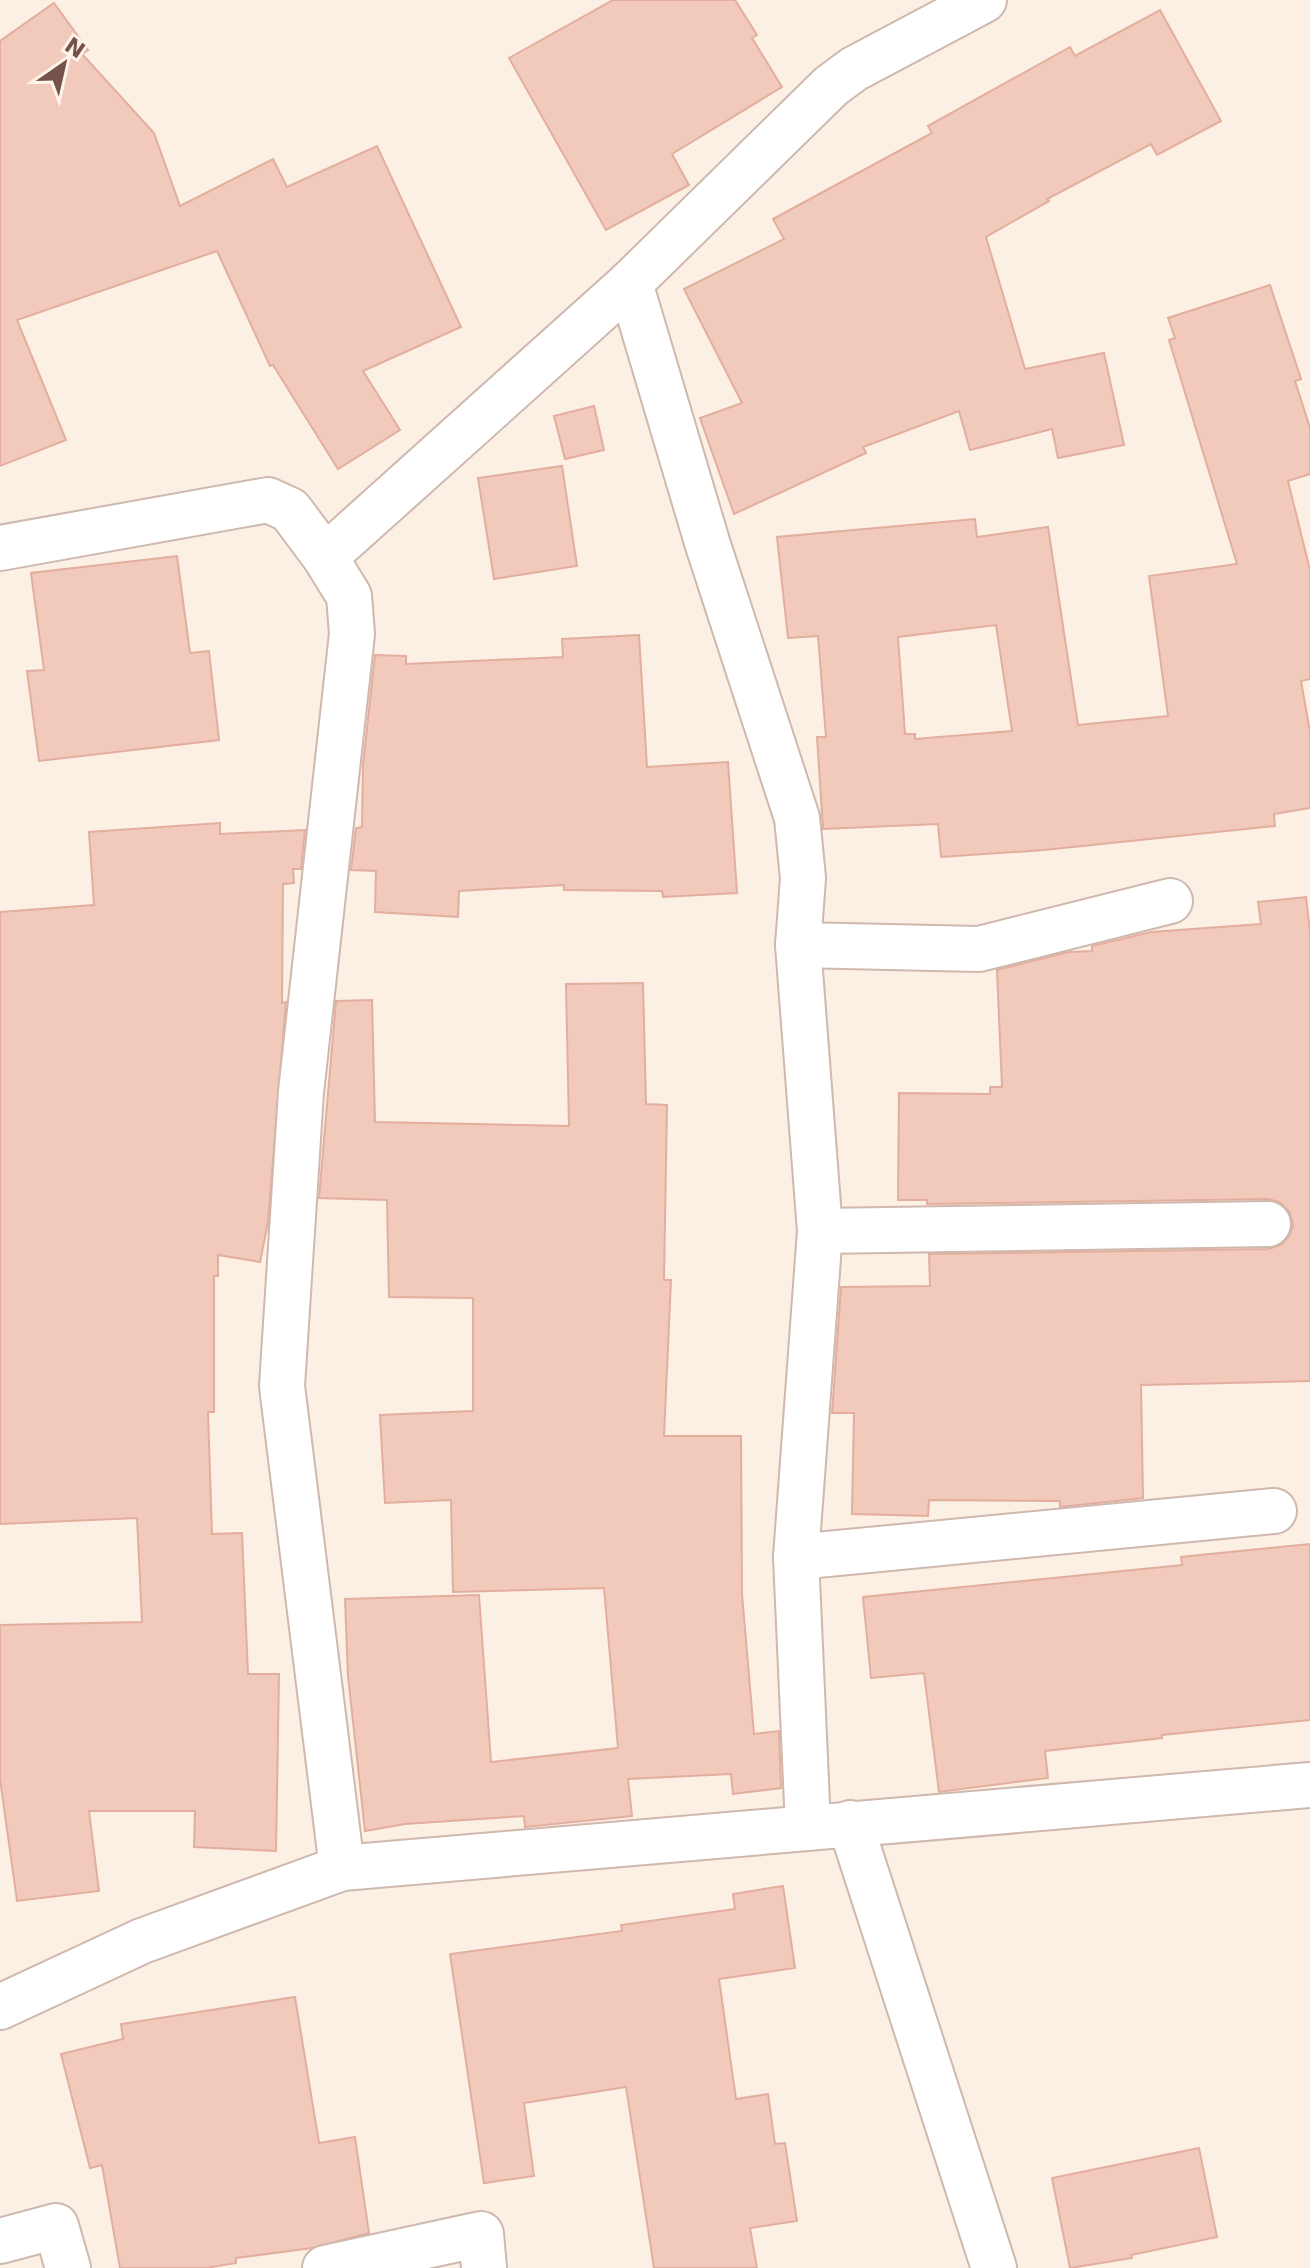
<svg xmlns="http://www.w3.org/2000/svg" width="1310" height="2268" font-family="'DejaVu Sans',sans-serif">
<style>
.building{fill:#f1cabc;stroke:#e3ae9d;stroke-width:2;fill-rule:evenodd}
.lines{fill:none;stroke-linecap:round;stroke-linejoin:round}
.street-casing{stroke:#cfb8ae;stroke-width:48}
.street{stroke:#fff;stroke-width:44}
</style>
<rect width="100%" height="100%" fill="#fcefe4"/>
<g class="building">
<polygon points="613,0 735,0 757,35 752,38 782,87 672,154 689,185 606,230 509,58"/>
<polygon points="54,3 88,50 82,54 154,133 180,206 273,159 287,187 377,146 461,327 363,371 400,430 338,469 273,365 270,366 217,251 17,320 66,440 0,466 0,41"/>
<polygon points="1160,10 1221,121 1157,155 1151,144 1047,199 1049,201 986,237 1025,369 1104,353 1124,445 1058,458 1052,429 970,450 959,411 863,447 866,453 734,514 700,418 742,403 684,289 784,239 773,219 932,133 928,126 1070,47 1075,56"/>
<path d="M 1270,285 L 1301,379 L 1295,381 L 1310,428 L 1310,474 L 1288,481 L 1310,570 L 1310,679 L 1301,681 L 1310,732 L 1310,808 L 1274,814 L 1275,826 L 1044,850 L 941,857 L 938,824 L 823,829 L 817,737 L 826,737 L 818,636 L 788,638 L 777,537 L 975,519 L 977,537 L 1048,527 L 1078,725 L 1168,716 L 1149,576 L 1237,564 L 1169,340 L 1175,338 L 1168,318 ZM 996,625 L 1012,731 L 915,739 L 915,734 L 905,734 L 898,637 Z"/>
<polygon points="594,406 604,450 565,459 554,416"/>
<polygon points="562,466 577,566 494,579 478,478"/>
<polygon points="177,556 190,653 209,651 219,740 39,761 27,671 44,670 31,573"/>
<polygon points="639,635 647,767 728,762 737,893 663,897 662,891 564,890 564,885 459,891 458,917 375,912 376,871 351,870 356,828 362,827 363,765 375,655 406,656 406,664 563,657 562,639"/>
<polygon points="220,823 220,834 305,830 301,869 293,869 294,883 283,884 282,1003 286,1002 268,1222 260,1262 218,1255 218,1276 214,1276 214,1412 208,1412 212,1534 242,1533 248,1674 279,1674 276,1851 194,1847 195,1811 89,1811 99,1891 17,1901 0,1779 0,1625 142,1622 137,1518 0,1524 0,912 94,905 89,832"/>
<polygon points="1306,897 1310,933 1310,1381 1141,1385 1143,1498 1060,1507 1060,1501 929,1500 928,1516 852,1514 854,1413 832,1413 841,1287 930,1286 929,1254 1268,1249 1281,1245 1290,1235 1293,1224 1289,1211 1279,1202 1268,1199 927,1204 927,1200 898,1200 899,1093 990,1094 990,1087 1002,1087 997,970 1069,952 1092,951 1092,946 1151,932 1261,924 1258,902"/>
<polygon points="643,983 646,1104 667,1105 664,1280 671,1280 664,1436 741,1436 742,1594 754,1734 779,1731 781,1788 733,1794 731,1774 628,1779 632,1816 525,1827 524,1816 405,1824 365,1831 348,1676 345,1599 479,1595 491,1762 618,1748 604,1588 453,1592 451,1500 385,1503 380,1415 473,1411 473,1298 389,1297 387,1200 319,1198 336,1001 372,1000 375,1122 569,1126 566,984"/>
<polygon points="1310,1544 1310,1720 1162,1735 1162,1738 1045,1751 1048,1778 939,1792 924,1673 871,1678 863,1597 1182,1565 1181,1557"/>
<polygon points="783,1886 795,1968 719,1979 736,2099 768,2094 775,2144 785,2143 797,2221 750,2228 757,2268 654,2268 626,2087 524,2103 534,2176 484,2183 450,1954 622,1931 621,1925 735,1909 733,1894"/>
<polygon points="295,1997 319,2143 355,2137 369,2233 312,2248 236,2258 236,2263 206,2268 120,2268 102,2165 90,2168 61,2054 123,2039 121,2024"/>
<polygon points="1199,2148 1217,2237 1131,2255 1132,2258 1070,2268 1052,2178"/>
</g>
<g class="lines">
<defs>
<g id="street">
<polyline points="630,283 707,542 797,818 803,878 798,945 820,1231 796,1557 808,1826"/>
<polyline points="0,548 268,500 290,510 325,557 349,596 352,634 301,1092 282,1386 342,1868"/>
<polyline points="325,557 630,283 831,86 854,69 984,0"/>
<polyline points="798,945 979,949 1170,901"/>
<polyline points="820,1231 1268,1224"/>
<polyline points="796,1557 1274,1511"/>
<polyline points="850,1823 994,2268"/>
<polyline points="0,2007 142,1941 342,1868 1310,1785"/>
<polyline points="0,2241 56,2226 68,2268"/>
<polyline points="325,2268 481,2234 484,2268"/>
</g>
</defs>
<use href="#street" class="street-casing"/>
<use href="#street" class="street"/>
</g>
<g transform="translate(64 64) rotate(34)" stroke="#fff4ea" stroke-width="6" paint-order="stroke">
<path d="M0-6L14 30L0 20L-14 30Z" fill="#74534a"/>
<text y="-12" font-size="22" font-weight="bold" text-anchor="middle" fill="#74534a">N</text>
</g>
</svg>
